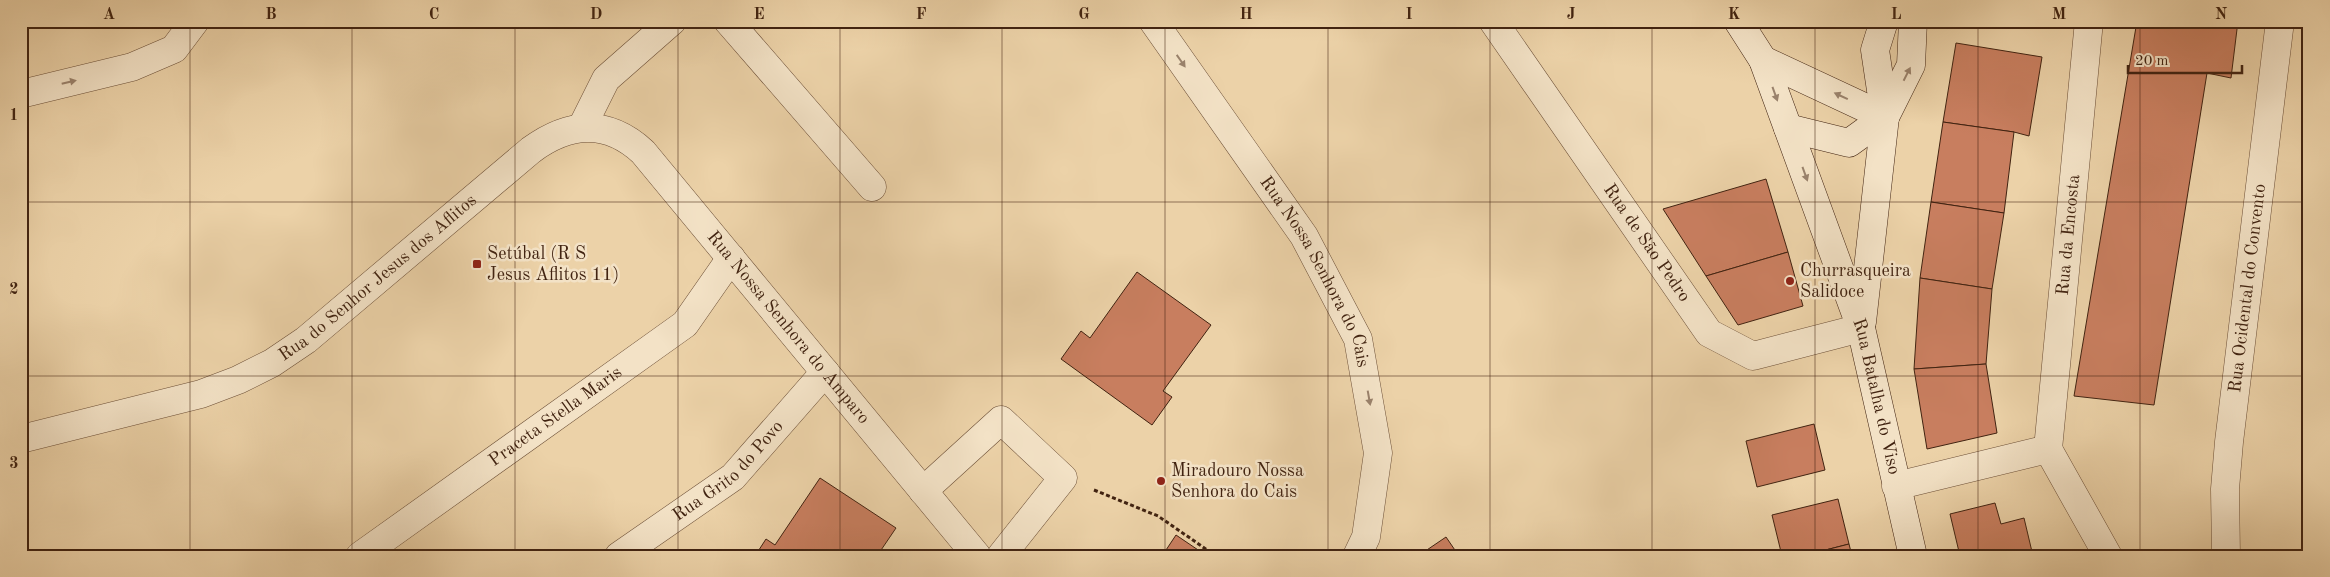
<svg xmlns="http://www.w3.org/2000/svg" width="2330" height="577" font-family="'Old Standard TT',serif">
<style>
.building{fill:#c87e5f;stroke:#412311}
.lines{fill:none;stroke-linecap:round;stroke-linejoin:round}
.street-casing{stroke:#6c4f37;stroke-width:29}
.secondary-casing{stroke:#412311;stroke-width:29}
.path{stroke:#412311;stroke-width:3;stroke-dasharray:4 2.5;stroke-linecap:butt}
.street{stroke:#f3e2c6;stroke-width:28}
.secondary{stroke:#f3e2c6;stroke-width:28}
.oneway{fill:#9a826c}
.grid{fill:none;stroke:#412311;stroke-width:1;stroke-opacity:0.55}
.poi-dot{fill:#8f2418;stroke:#f3e2c6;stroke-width:2}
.labels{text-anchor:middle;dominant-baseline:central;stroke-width:5;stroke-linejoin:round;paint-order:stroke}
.street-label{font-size:18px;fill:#412311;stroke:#f3e2c6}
.poi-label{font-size:18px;fill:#412311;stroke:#f3e2c6;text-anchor:start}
.neatline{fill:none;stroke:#412311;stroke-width:2}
.grid-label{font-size:16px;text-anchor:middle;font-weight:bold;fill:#412311}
</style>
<rect width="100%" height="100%" fill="#ecd2a8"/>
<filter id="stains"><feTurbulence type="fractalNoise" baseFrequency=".004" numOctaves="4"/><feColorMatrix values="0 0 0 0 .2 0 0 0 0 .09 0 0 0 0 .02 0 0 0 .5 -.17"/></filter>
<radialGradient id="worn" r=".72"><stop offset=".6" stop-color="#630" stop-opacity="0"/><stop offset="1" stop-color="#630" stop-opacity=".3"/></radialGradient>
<g class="building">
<polygon points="2137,21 2238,21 2231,78 2207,73 2154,405 2074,396"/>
<polygon points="1956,43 2042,57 2029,136 2014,132 1943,122"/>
<polygon points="1943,122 2014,132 2004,213 1931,202"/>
<polygon points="1766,179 1788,252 1706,276 1663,209"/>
<polygon points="1931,202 2004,213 1992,289 1920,278"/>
<polygon points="1788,252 1803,306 1738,325 1706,276"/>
<polygon points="1137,272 1211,325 1163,391 1172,397 1152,425 1061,359 1081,331 1090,338"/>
<polygon points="1920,278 1992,289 1986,364 1914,369"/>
<polygon points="1986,364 1997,433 1927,449 1914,369"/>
<polygon points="1814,424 1825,470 1757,487 1746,441"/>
<polygon points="820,478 896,528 877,556 755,556 766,539 775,545"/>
<polygon points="1838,499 1849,544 1802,556 1782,556 1772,515"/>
<polygon points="1995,503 2001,524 2024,518 2033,556 1960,556 1950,514"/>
<polygon points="1176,535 1207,556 1162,556"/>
<polygon points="1446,537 1459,556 1418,556"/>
<polygon points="1849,544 1852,556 1802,556"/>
</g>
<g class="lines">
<defs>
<g id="street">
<polyline points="728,21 872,187"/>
<path id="s1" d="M 1153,21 L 1304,236 L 1358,339 L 1378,453 L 1366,537 L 1357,556"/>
<path id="s2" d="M 1493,21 L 1709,333 L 1753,356 L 1861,328"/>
<polyline points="21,94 132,67 174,49 195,21"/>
<polyline points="582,127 606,79 672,21"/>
<path id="s3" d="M 21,439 L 201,394 L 238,380 L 272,363 L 306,340 L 531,150 C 569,122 607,119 643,152 L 977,556"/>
<path id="s4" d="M 2048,449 L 2089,21"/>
<polyline points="1896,486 2048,449 2108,556"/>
<polyline points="923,491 1001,420 1063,478 1001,556"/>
<path id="s5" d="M 360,556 L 685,324 L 731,258"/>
<path id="s6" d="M 619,556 L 733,477 L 825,372"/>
<path id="s7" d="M 2226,556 L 2225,489 L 2229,442 L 2280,21"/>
</g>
<g id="secondary">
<path id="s8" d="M 1738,21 L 1763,60 L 1861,328 L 1913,556"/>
<polyline points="1763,60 1885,117"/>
<polyline points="1788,128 1849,143 1885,117 1911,65 1913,21"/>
<polyline points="1862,322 1885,117 1875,50 1884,21"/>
</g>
</defs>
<use href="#street" class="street-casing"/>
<use href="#secondary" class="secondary-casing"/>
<polyline class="path" points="1094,490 1158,516 1216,556"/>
<use href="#street" class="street"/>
<use href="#secondary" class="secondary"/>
</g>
<defs><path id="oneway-solid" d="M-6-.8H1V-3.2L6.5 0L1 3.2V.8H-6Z" transform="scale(1.25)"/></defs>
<g class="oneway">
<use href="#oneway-solid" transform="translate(1181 61) rotate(55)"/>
<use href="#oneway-solid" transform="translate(1907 74) rotate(-63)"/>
<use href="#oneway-solid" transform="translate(69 82) rotate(-13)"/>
<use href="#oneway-solid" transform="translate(1775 94) rotate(70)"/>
<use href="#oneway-solid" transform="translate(1841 96) rotate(-155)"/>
<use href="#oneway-solid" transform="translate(1805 174) rotate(70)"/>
<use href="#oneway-solid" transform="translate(1369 398) rotate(80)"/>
</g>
<path class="grid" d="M 190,21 L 190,556M 352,21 L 352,556M 515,21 L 515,556M 678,21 L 678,556M 840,21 L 840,556M 1002,21 L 1002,556M 1165,21 L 1165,556M 1328,21 L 1328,556M 1490,21 L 1490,556M 1652,21 L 1652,556M 1815,21 L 1815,556M 1978,21 L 1978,556M 2140,21 L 2140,556M 21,202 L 2309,202M 21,376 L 2309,376"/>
<g class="poi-dot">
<rect x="472" y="259" width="10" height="10" rx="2.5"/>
<circle cx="1790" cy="281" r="5"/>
<circle cx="1161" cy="481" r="5"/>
</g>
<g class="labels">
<g class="street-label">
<text stroke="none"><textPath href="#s4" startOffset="215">Rua da Encosta</textPath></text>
<text stroke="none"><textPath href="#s2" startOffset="270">Rua de São Pedro</textPath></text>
<text stroke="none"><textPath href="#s1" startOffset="300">Rua Nossa Senhora do Cais</textPath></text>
<text stroke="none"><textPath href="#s3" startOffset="399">Rua do Senhor Jesus dos Aflitos</textPath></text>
<text stroke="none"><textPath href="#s7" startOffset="269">Rua Ocidental do Convento</textPath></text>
<text stroke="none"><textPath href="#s3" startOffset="950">Rua Nossa Senhora do Amparo</textPath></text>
<text stroke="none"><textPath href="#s8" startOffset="402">Rua Batalha do Viso</textPath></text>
<text stroke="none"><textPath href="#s5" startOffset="240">Praceta Stella Maris</textPath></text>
<text stroke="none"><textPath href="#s6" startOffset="139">Rua Grito do Povo</textPath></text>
</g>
<g class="poi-label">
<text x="487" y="254">Setúbal (R S<tspan x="487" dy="21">Jesus Aflitos 11)</tspan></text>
<text x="1800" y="271">Churrasqueira<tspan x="1800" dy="21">Salidoce</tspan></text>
<text x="1171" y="471">Miradouro Nossa<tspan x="1171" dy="21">Senhora do Cais</tspan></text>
</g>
</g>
<rect width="2330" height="577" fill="none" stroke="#ecd2a8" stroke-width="55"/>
<path d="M2128 65v8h114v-8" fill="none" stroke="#412311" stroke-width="2.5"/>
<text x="2135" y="65" font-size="15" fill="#412311" stroke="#f3e2c6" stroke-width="4" paint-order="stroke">20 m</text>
<rect x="28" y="28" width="2274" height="522" class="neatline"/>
<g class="grid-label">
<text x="109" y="19">A</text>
<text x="271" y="19">B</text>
<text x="434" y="19">C</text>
<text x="596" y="19">D</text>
<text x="759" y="19">E</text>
<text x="921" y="19">F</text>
<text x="1084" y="19">G</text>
<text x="1246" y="19">H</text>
<text x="1409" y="19">I</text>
<text x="1571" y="19">J</text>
<text x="1734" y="19">K</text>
<text x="1896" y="19">L</text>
<text x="2059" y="19">M</text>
<text x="2221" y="19">N</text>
<text x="14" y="120">1</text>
<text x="14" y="294">2</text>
<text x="14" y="468">3</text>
</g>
<rect width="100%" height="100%" filter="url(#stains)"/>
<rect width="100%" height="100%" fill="url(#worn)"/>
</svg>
